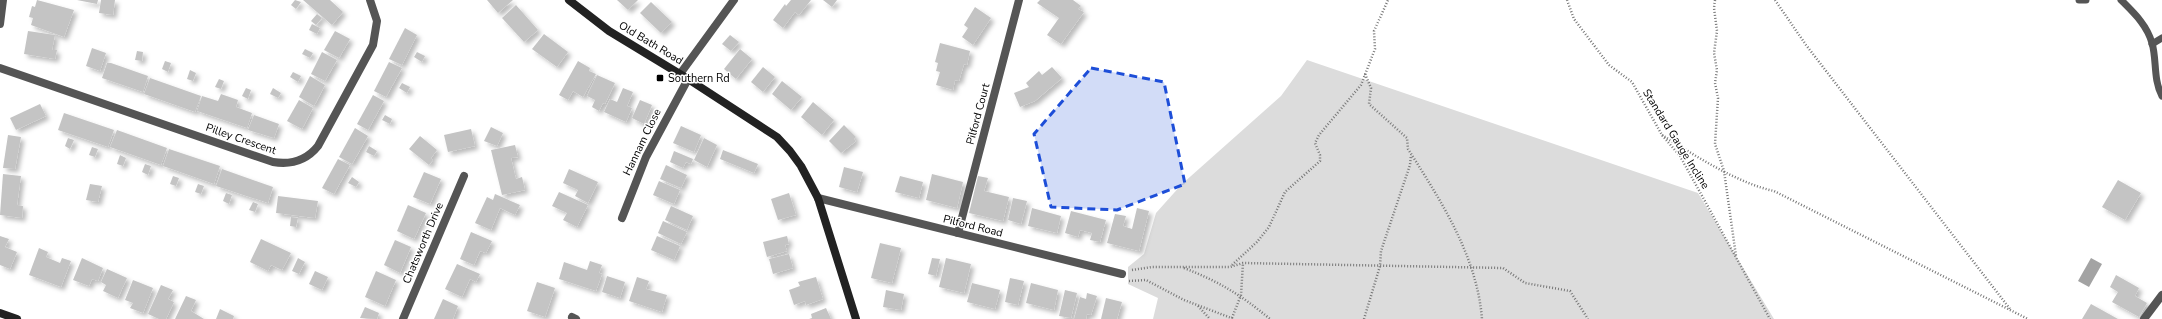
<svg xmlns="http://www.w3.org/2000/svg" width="2162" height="319" font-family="'Nunito Sans',sans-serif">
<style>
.green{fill:#dcdcdc}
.water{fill:#a3a3a3}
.building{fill:#c4c4c4;filter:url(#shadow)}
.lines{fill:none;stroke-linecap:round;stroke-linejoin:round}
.path{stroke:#777;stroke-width:2.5;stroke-dasharray:1 2;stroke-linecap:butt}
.lane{stroke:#555;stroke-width:7}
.street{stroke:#555;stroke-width:8}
.secondary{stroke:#222;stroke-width:8}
.marked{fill:#1d4ed8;fill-opacity:0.2;stroke:#1d4ed8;stroke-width:3;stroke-dasharray:8 5;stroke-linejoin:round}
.poi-dot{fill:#000;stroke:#fff;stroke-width:1.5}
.labels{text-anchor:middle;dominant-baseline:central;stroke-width:3;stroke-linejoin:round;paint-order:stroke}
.street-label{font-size:11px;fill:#000;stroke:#fff}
.poi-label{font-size:11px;fill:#000;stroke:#fff;text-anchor:start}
</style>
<defs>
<filter id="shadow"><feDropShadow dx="3.5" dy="3.5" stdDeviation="2" flood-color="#0004"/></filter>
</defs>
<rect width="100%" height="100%" fill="#fff"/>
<polygon class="green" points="1307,60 1698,193 1774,319 1153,319 1158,298 1128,284 1128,267 1144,254 1156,213 1182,184 1281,96"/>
<polygon class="water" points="2091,258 2102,264 2089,287 2078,281"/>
<g class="building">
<polygon points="37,0 74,10 64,37 31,25 33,18 29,17 32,6 35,7"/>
<polygon points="77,0 98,0 97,4"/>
<polygon points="101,0 115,0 113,15 99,13"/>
<polygon points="295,0 301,2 296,9 291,5"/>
<polygon points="303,0 330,0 343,12 332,25"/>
<polygon points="487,0 513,0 498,13"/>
<polygon points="617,0 638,0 628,10"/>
<polygon points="791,0 811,0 799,15 795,12 783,28 773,20 785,4 786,6"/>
<polygon points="823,0 837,0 832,7"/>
<polygon points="1040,0 1073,0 1081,6 1078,9 1084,12 1061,44 1047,35 1059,18 1037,3"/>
<polygon points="651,2 672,22 661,33 640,13"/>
<polygon points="516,5 538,30 524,42 502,18"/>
<polygon points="975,7 991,18 973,45 962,37 968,28 964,25"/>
<polygon points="317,14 322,18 316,25 311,21"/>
<polygon points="312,24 320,28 317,34 309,30"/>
<polygon points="405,28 417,35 402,65 389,59"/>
<polygon points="28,31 55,35 52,50 57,50 55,59 24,54"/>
<polygon points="335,31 350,39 339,58 324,50"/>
<polygon points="544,34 568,52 557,67 532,49"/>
<polygon points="730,35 739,42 731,51 722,44"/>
<polygon points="940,43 970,51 967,65 964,64 959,81 955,80 953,90 936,85 940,72 936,71 938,63 935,62"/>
<polygon points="92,48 106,53 100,71 86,66"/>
<polygon points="305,49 313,53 310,58 302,54"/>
<polygon points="740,49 752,59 736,79 724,69"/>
<polygon points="137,51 143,52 142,61 135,60"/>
<polygon points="322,52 337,60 325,81 311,74"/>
<polygon points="417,52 425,56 422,62 414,57"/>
<polygon points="165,61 171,63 168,72 162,69"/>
<polygon points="578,61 590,68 589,71 596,74 583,97 573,91 568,100 559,95"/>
<polygon points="389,62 402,68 386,97 374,91"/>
<polygon points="107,63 111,63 148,76 143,92 102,78"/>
<polygon points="763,67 775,77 763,92 751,82"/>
<polygon points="1052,67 1062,78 1035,101 1020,107 1014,93 1029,87 1026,83 1039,71 1042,75"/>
<polygon points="190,70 196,73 193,81 187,79"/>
<polygon points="293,72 301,76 298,82 290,77"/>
<polygon points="597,75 615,83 605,104 603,103 599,111 592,107 595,100 587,96"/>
<polygon points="310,76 325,85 314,106 299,97"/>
<polygon points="150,78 201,96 195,112 144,94"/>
<polygon points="219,79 224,81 221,89 215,87"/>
<polygon points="782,81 802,97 791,110 772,94"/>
<polygon points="402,83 410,87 407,93 399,88"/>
<polygon points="246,88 251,90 248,99 242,96"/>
<polygon points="273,88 281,93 278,98 270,94"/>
<polygon points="623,88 633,92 627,106 632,108 626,122 604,112 610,99 617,102"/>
<polygon points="221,94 238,100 236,107 252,113 247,128 197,111 202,96 218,101"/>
<polygon points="373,95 384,101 368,130 357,124"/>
<polygon points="299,100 313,108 302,129 287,121"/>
<polygon points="640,100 652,105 644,124 632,118"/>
<polygon points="813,102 834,120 822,135 801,117"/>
<polygon points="40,104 46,116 16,130 10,118"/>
<polygon points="64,113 114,130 108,147 58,130"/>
<polygon points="254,115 279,124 274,138 248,130"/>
<polygon points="385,115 392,119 390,124 382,120"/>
<polygon points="844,125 856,137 854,139 856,141 841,153 829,141"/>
<polygon points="681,126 701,135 694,152 673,143"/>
<polygon points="491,127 503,133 497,146 484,141"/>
<polygon points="355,128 368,136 352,164 339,157"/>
<polygon points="471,129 475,146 448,152 444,135"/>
<polygon points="117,130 167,148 161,165 110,147"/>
<polygon points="8,135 21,137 15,169 3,168"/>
<polygon points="420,136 437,150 431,158 433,160 429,165 409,149"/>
<polygon points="68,138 74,140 70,149 65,146"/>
<polygon points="704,138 717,145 707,167 694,160"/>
<polygon points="515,145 518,157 511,158 516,179 522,177 525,190 502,195 491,150"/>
<polygon points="369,146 377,151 374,156 366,152"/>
<polygon points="92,147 98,149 95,157 89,155"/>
<polygon points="169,149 220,166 214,184 163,166"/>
<polygon points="723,150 758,164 754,173 720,159"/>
<polygon points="674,151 693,159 691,164 686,162 683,168 670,162"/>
<polygon points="120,155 126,158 123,166 117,164"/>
<polygon points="338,159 350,165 334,194 322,188"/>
<polygon points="145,164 151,166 148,175 142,172"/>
<polygon points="666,165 687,175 681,188 660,179"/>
<polygon points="844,167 863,172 857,192 839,187"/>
<polygon points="222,169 273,187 268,203 216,186"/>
<polygon points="569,169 598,182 588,203 575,196 578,190 563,183"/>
<polygon points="424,172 441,179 430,204 413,197"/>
<polygon points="3,174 21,176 17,205 23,206 22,218 0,215"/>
<polygon points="932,174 963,182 957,208 926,200"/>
<polygon points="173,176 179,178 176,186 170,184"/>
<polygon points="900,176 923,182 919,198 895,192"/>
<polygon points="978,176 988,178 984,191 1009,197 1003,221 969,213"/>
<polygon points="352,177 359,182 356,187 348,183"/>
<polygon points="2118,180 2141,193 2125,220 2102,207"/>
<polygon points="659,181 680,190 674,204 653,195"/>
<polygon points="90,184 102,186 98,202 86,200"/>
<polygon points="198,184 204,186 201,194 195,192"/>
<polygon points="559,192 588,205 577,227 563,220 567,213 552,206"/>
<polygon points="226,193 232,195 229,204 223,201"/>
<polygon points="789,193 796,215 778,220 771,199"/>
<polygon points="495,194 520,205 515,215 500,208 491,230 475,223 487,197 493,200"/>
<polygon points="278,196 318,201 315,218 276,213"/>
<polygon points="1013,198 1027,201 1021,224 1008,220"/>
<polygon points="253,202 258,204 255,212 249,210"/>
<polygon points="408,205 426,213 414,239 397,231"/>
<polygon points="671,206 693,216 687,230 665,220"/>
<polygon points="1032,208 1061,216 1057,233 1028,226"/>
<polygon points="1137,208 1149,211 1139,251 1107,243 1115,214 1126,216 1123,226 1132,229"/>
<polygon points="1071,211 1106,220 1100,242 1090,240 1092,233 1080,230 1078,237 1065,233"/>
<polygon points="291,217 298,218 296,227 290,226"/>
<polygon points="663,221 687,232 681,244 658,233"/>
<polygon points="471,232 492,241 486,253 480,251 474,265 460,259"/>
<polygon points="0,236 9,239 5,247 17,252 10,269 0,265"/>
<polygon points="657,236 680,246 674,260 651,250"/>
<polygon points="787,236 789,244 785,245 787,251 767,257 763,242"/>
<polygon points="261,239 291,253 282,270 271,265 268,271 250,262"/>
<polygon points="395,240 411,247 400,273 384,265"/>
<polygon points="880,243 901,248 892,283 871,278"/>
<polygon points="39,248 48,252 46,257 60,263 62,258 71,261 61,287 29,275"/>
<polygon points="789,254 793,268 773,274 769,259"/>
<polygon points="82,258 103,268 98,281 92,279 89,286 73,280"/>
<polygon points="298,258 305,262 299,274 292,271"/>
<polygon points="932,258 940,259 936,276 928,274"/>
<polygon points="946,258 971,264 964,293 939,287"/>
<polygon points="590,261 602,265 599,273 602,274 596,291 559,279 564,262 587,270"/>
<polygon points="457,264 480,274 476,282 470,279 462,297 445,289"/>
<polygon points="107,269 127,278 118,298 103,291 106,285 101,282"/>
<polygon points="315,271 328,277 322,290 309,284"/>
<polygon points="376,271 396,280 385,306 365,297"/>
<polygon points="2116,275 2139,288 2135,296 2147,303 2139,317 2112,302 2118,292 2110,287"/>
<polygon points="607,276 625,282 620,298 602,292"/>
<polygon points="637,277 649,281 646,289 667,295 662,312 629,301"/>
<polygon points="816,277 823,299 806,305 805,301 794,305 789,290 800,286 798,282"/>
<polygon points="1010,278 1024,281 1018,305 1005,302"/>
<polygon points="133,280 153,288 143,313 130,308 133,303 125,300"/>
<polygon points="537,282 555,288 545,317 527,311"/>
<polygon points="972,283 1000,290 995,309 967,302"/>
<polygon points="1031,283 1058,290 1054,310 1026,303"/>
<polygon points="161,285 173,290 168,299 174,302 166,319 159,319 148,314"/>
<polygon points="886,290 904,294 901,310 883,307"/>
<polygon points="1065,290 1077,293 1071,318 1059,316"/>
<polygon points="1087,293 1097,296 1091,315 1087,314 1086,319 1074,319 1080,297 1086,299"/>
<polygon points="186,296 196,300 191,311 204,319 175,319"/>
<polygon points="1106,298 1122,302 1117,319 1101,319"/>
<polygon points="443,299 458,306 453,319 434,319"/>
<polygon points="2091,304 2118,319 2082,319"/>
<polygon points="365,307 379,313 377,319 360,318"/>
<polygon points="826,308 831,319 809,319 812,318 811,314"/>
<polygon points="220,309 234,316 233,319 216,319"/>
</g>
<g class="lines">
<g class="path">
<polyline points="1567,0 1574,19 1609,65 1632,82 1662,135 1680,156 1770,319"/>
<polyline points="1715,0 1714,8 1717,31 1714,53 1717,70 1715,83 1718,98 1715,144 1724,171 1736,256"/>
<polyline points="1775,0 1806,45 2010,309"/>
<path d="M 1365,74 L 1371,88 L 1369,104 L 1407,138 L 1408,149 C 1441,201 1477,256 1482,319"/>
<path d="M 1662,135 C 1694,155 1737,183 1774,191 L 2028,319"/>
<polyline points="1232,265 1257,242 1269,227 1285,192 1320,161 1320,155 1315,143 1319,135 1361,85 1375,49 1374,31 1388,0"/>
<path d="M 1184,268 C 1220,282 1241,295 1270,319"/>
<polyline points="1132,270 1152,267 1230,267 1243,263 1503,268 1525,283 1570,291 1588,319"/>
<polyline points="1129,281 1146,280 1184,300 1234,319"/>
<polyline points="1198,306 1210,319"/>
<polyline points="1232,318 1241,295 1243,263"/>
<polyline points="1364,319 1380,266 1381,251 1410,165 1411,155"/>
</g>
<g class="lane">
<polyline points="2079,0 2086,0"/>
<path d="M 2121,0 C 2134,13 2147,25 2152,43 C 2157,60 2153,79 2162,96"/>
<polyline points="2152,44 2162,38"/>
</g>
<g class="street">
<polyline points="0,24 3,0"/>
<path d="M 0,68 L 273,162 C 291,165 306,161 318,146 L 373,45 L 377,21 L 370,0"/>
<polyline points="680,74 734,0"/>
<polyline points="818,198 1122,274"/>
<polyline points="622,218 646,157 688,79"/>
<polyline points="958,233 1019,0"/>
<polyline points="572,317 576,319"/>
<polyline points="403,319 464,176"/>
<polyline points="2144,319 2162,295"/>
</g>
<g class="secondary">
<polyline points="569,0 609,31 688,79 777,137 790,151 801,166 818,198 856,319"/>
<polyline points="0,313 17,319"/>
</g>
</g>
<path class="marked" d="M 1091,68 L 1164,82 L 1185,184 L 1117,210 L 1051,207 L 1034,134 Z"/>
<rect class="poi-dot" x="656" y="74" width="8" height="8" rx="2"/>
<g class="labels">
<g class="street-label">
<text transform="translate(651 43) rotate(31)">Old Bath Road</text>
<text transform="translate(978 114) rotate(-75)">Pilford Court</text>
<text transform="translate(241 139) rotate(19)">Pilley Crescent</text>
<text transform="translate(1676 139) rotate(58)">Standard Gauge Incline</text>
<text transform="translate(642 142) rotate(-64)">Hannam Close</text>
<text transform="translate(973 226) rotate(14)">Pilford Road</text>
<text transform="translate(423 243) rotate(-67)">Chatsworth Drive</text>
</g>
<g class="poi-label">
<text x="668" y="78">Southern Rd</text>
</g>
</g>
</svg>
